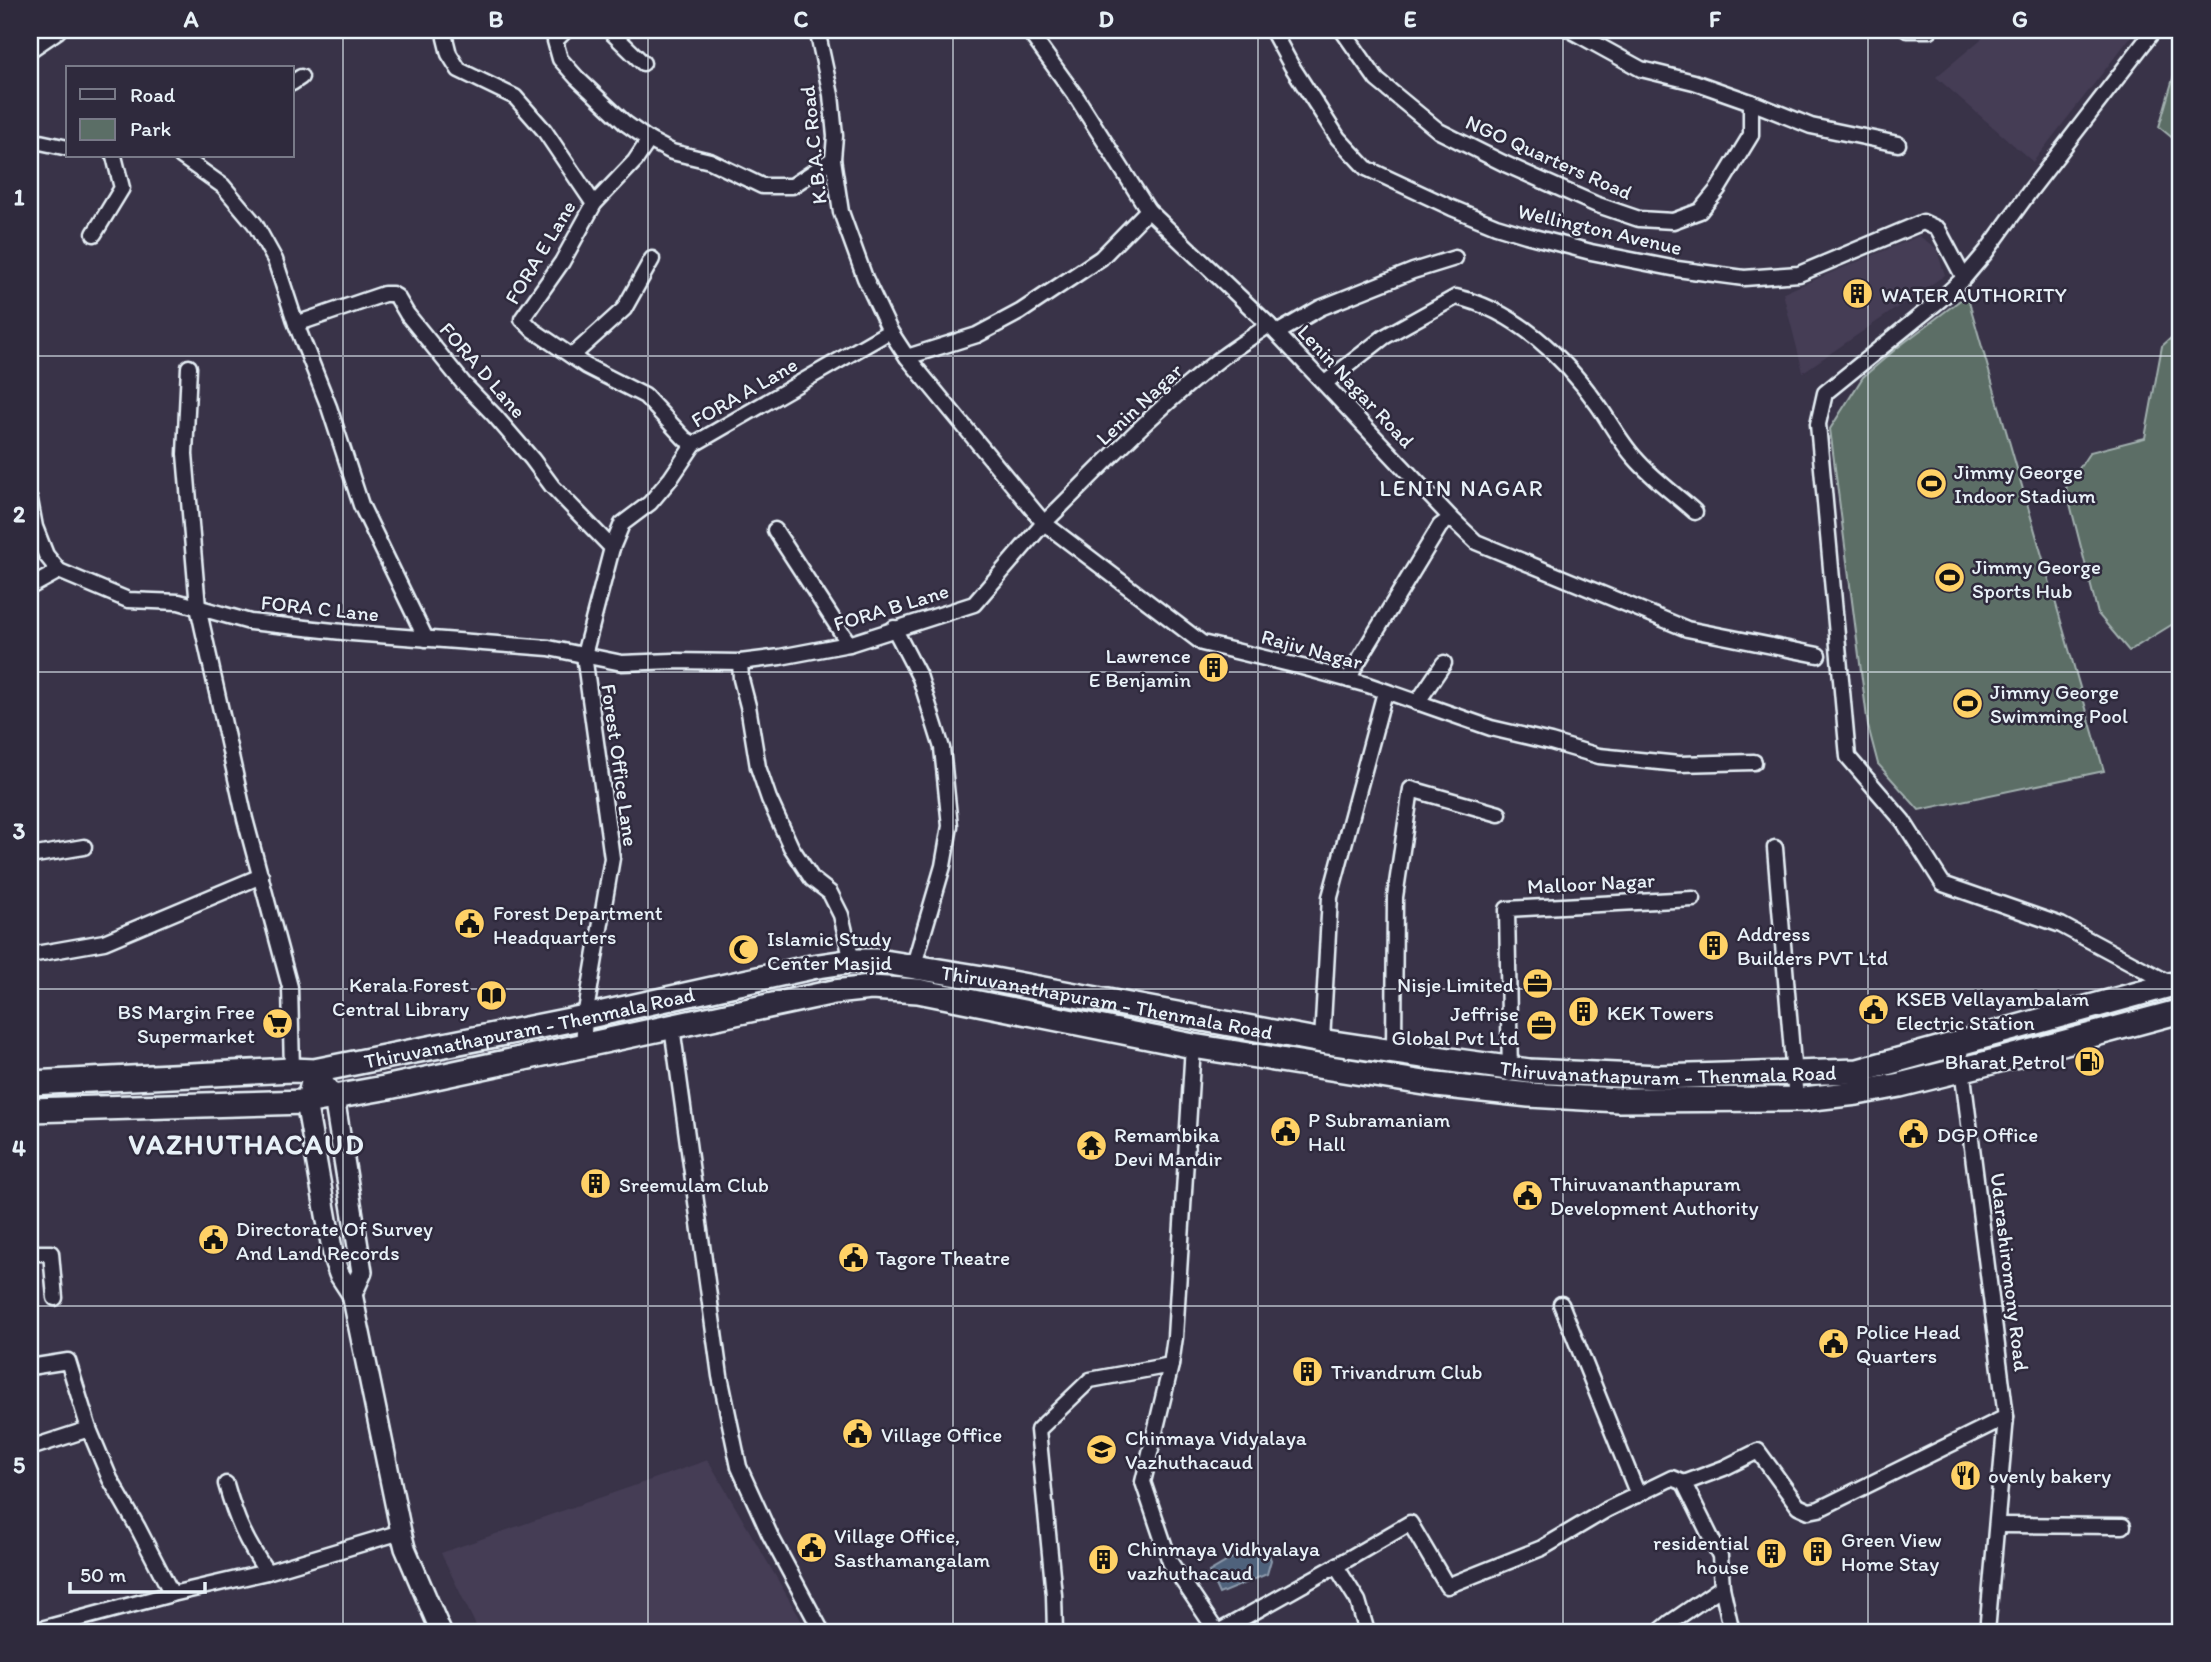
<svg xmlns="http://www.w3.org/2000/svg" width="2211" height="1662" font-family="Itim,sans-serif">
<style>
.built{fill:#453d55}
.green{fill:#5b6e66;stroke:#a2b0af;stroke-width:2}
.water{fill:#50627b;stroke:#8d9bad;stroke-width:2}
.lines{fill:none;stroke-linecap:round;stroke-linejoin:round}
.minor-casing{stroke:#e8f1f8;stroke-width:19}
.secondary-casing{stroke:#e8f1f8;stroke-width:24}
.primary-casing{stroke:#e8f1f8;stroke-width:28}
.minor{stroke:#2f2a3d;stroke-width:14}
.secondary{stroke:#2f2a3d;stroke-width:19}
.primary{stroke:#2f2a3d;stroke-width:23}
.grid{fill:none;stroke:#e8f1f8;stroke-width:2;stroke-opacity:0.55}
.labels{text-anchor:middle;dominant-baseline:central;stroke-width:5;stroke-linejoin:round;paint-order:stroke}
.street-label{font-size:21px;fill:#e8f1f8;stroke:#2f2a3d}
.poi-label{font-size:21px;fill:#e8f1f8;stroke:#2f2a3d;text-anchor:start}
.neighbourhood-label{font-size:23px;letter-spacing:2px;fill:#e8f1f8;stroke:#2f2a3d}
.district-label{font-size:28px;font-weight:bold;letter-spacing:2px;fill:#e8f1f8;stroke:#2f2a3d}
.neatline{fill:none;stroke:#e8f1f8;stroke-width:2.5}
.grid-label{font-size:23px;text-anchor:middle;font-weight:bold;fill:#e8f1f8}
</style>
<rect width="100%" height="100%" fill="#393348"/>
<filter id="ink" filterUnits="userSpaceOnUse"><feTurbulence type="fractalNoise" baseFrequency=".0143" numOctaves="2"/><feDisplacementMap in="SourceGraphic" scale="14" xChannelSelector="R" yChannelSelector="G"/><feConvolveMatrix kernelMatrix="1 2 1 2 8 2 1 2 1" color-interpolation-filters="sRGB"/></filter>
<g filter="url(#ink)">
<g class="built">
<polygon points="1992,30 2136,30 2033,162 1936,77"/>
<polygon points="1919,236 1936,248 1945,275 1803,372 1783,293"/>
<polygon points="708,1460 808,1632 479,1632 441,1553"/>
</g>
<g class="green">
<polygon points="2181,51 2181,145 2159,127"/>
<polygon points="1967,295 2104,771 1919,810 1878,764 1868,726 1830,429 1863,377 1897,348"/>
<polygon points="2181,329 2181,619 2129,651 2098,614 2066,488 2090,452 2145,438 2162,346"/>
</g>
<path class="water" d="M 1253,1546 C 1263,1549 1268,1550 1271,1560 L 1267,1574 L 1219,1594 L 1209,1572 Z"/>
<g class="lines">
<defs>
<g id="minor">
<polyline points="447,30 445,38 449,54 459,70 515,97 544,130 594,204"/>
<polyline points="566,30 555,41 560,59 577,78 625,123 649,140 672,152 710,161 762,186 792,186 833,159"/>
<polyline points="609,30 643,63"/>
<polyline points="1028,30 1077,98 1148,210 1269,325 1451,518 1476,542 1687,629 1818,655"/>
<polyline points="1272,30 1291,65 1338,138 1366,168 1452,208 1496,226 1526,235 1591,252 1677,269 1744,278 1799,274 1923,222 1938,229 1964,278"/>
<polyline points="1342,30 1377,80 1439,131 1503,163 1595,204 1639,219 1673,221 1700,211 1718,189 1751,135 1751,102 1694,82 1641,69 1570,30"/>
<polyline points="1907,30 1930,30"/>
<polyline points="2154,30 2030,191 1986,252 1964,278 1941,299 1825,393 1818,424 1848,757 1903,821 1943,884 2061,925 2171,984"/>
<polyline points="30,50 58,31"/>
<polyline points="292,83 301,77"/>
<polyline points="1751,102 1811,126 1898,144"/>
<polyline points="649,140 635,161 594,204 562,262 522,319 533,330 586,366 645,396 685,439 694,444"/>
<polyline points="30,144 40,142 68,148"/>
<polyline points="181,156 223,186 255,224 275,260 296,324 329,407 361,505 426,639"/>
<polyline points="94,234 122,188 114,156"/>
<polyline points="296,324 384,294 392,294 397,297 407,314 463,383 495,416 532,459 552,486 612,548"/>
<path d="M 1269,325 C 1253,336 1236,347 1221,358 C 1157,407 1101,467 1044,523 L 1202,643 L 1302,667 L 1368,685 L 1491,728 L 1551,742 L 1599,756 L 1679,764 L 1754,762"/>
<polyline points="1277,333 1320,308 1413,271 1455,258"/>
<polyline points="572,356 624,309 652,259"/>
<polyline points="907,357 977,335 1020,312 1101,258 1148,210"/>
<polyline points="189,367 185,454 198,607 245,819 290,987 292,1070"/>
<path d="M 1325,383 L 1384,337 L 1456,297 C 1515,310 1564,357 1598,405 C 1610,422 1621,443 1635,458 C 1652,478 1675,494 1695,512"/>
<polyline points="30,500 35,527 46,555 59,571 128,600 179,602 250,622 352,633 549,648 622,663 673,661 740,662 780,657 849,644 974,604 1044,523 907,357 890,331 865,278 841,212 833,159 835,136 831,95 817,30"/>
<polyline points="775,530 849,644"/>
<polyline points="30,587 59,571"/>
<polyline points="894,628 920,678 942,748 950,826 943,866 913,968"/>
<polyline points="740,662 741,679 748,706 758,767 769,799 791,847 812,879 830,893 841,915 852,961"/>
<polyline points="1349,680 1354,668 1440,526 1451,518"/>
<polyline points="1417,703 1444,663"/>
<polyline points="1775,848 1796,1100"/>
<polyline points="30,856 84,847"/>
<polyline points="30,955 104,942 261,876"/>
<polyline points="672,1027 720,1376 739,1467 770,1535 822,1632"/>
<polyline points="1322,1041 1330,897 1385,692"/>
<polyline points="1959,1044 2006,1417 1987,1632"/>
<polyline points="583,1046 585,1017 612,858 584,655 612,548 622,524 650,503 671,478 694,444 890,331"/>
<polyline points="1193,1046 1175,1337 1171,1365 1143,1482 1170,1562 1217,1632"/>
<polyline points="1394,1052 1395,897 1411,789 1499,814"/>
<polyline points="1510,1074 1507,909 1693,899"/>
<polyline points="30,1253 51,1253 55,1298"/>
<polyline points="1561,1304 1638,1495"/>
<polyline points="30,1367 68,1361 89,1429 110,1479 138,1528 172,1594"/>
<polyline points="30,1448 89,1429"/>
<path d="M 226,1484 C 236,1520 246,1542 267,1572"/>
<polyline points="1997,1525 2123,1526"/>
<polyline points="1336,1566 1410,1523 1447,1586 1542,1548 1606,1510 1672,1478 1684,1483"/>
<polyline points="30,1632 172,1594 267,1572 401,1532"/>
<polyline points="1055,1632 1054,1595 1038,1430 1090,1380 1171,1365"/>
<polyline points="1218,1632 1336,1566 1358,1601 1367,1632"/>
<polyline points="1659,1632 1671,1622 1722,1587"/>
<polyline points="1732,1632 1722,1587 1720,1556 1684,1483 1724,1468 1758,1451 1798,1506 1809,1511 1819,1509 2006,1417"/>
</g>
<g id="secondary">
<polyline points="314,1071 306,1102 334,1260 339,1274 352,1294 401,1532 405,1548 441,1632"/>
<polyline points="325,1085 334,1097 362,1272 352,1294"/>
</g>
<g id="primary">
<path id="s1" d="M 30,1083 L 292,1070 L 314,1071 L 585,1017 L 812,967 L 852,961 L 878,961 L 989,979 L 1327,1042 L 1394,1052 L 1529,1071 L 1659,1077 L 1858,1071 L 2181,982"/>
<polyline points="30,1110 306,1102 384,1088 834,992 871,988 918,991 1193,1046 1437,1085 1529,1095 1619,1100 1804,1099 1857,1093 1900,1085 1984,1064 2181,1011"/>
</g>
</defs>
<use href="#minor" class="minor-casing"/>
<use href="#secondary" class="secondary-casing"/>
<use href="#primary" class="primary-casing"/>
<use href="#minor" class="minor"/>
<use href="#secondary" class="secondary"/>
<use href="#primary" class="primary"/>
</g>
</g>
<path class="grid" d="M 343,30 L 343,1632M 648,30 L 648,1632M 953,30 L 953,1632M 1258,30 L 1258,1632M 1563,30 L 1563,1632M 1868,30 L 1868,1632M 30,356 L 2181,356M 30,672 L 2181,672M 30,989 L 2181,989M 30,1306 L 2181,1306"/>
<defs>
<symbol id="building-disc" viewBox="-11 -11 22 22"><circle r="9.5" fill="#ffd166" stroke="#2f2a3d"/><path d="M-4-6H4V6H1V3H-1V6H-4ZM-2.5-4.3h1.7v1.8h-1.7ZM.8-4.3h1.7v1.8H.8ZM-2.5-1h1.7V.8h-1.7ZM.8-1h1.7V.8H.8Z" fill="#111"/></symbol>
<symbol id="stadium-disc" viewBox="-11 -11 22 22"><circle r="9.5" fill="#ffd166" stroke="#2f2a3d"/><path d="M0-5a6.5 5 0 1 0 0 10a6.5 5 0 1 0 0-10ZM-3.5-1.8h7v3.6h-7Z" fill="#111"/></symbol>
<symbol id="civic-disc" viewBox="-11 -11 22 22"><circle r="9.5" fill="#ffd166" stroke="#2f2a3d"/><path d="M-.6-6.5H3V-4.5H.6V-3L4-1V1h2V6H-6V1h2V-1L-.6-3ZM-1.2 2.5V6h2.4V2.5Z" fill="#111"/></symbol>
<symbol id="mosque-disc" viewBox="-11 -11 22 22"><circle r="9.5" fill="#ffd166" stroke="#2f2a3d"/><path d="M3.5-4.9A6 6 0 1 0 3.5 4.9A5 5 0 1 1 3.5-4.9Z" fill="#111"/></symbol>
<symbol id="office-disc" viewBox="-11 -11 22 22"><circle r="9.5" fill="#ffd166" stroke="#2f2a3d"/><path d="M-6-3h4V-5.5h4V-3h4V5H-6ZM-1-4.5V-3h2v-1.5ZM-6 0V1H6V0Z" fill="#111"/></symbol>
<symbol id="library-disc" viewBox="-11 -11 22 22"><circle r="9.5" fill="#ffd166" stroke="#2f2a3d"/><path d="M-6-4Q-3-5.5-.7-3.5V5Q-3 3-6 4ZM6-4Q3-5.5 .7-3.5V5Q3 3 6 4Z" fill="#111"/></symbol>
<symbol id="supermarket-disc" viewBox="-11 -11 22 22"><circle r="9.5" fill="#ffd166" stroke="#2f2a3d"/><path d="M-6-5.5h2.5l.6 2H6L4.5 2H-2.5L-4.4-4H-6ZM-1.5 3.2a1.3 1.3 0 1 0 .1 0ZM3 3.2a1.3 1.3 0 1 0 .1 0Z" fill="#111"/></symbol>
<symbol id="fuel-disc" viewBox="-11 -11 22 22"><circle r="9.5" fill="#ffd166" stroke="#2f2a3d"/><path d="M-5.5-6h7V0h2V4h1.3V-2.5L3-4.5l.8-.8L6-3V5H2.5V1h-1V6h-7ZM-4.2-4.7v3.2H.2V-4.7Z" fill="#111"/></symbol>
<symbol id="temple-disc" viewBox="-11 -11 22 22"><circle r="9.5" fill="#ffd166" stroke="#2f2a3d"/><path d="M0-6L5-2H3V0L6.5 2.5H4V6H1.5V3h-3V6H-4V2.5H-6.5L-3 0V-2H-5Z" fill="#111"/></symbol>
<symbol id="school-disc" viewBox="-11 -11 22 22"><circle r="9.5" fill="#ffd166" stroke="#2f2a3d"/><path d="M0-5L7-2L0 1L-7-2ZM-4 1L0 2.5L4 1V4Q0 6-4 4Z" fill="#111"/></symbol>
<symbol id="restaurant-disc" viewBox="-11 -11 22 22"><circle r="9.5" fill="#ffd166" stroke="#2f2a3d"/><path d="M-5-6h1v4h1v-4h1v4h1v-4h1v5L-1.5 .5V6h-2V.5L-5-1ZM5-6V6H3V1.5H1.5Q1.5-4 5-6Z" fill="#111"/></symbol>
</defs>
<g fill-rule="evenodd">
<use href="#building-disc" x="1840" y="276" width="35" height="35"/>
<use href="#stadium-disc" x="1914" y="466" width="35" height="35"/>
<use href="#stadium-disc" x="1932" y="560" width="35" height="35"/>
<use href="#building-disc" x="1196" y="650" width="35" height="35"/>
<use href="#stadium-disc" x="1950" y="686" width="35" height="35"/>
<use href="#civic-disc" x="452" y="906" width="35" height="35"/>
<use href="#building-disc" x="1696" y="928" width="35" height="35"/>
<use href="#mosque-disc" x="726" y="932" width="35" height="35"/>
<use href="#office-disc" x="1520" y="966" width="35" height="35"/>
<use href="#library-disc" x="474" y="978" width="35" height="35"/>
<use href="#civic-disc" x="1856" y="992" width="35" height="35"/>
<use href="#building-disc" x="1566" y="994" width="35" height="35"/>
<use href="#supermarket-disc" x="260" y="1006" width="35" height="35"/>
<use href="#office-disc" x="1524" y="1008" width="35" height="35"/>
<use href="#fuel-disc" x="2072" y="1044" width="35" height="35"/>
<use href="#civic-disc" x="1268" y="1114" width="35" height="35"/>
<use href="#civic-disc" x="1896" y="1116" width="35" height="35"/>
<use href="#temple-disc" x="1074" y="1128" width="35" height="35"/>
<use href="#building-disc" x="578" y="1166" width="35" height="35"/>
<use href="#civic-disc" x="1510" y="1178" width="35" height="35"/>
<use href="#civic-disc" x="196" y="1222" width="35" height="35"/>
<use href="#civic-disc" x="836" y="1240" width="35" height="35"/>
<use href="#civic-disc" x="1816" y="1326" width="35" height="35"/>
<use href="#building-disc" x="1290" y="1354" width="35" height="35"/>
<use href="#civic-disc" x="840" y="1416" width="35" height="35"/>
<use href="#school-disc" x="1084" y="1432" width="35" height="35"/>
<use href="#restaurant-disc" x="1948" y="1458" width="35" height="35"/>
<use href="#civic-disc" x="794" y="1530" width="35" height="35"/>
<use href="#building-disc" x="1800" y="1534" width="35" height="35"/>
<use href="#building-disc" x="1754" y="1536" width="35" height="35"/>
<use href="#building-disc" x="1086" y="1542" width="35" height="35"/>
</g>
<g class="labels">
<g class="street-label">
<text transform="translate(813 145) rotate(-96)">K.B.A.C Road</text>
<text transform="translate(1549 157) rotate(24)">NGO Quarters Road</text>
<text transform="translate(1600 229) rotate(13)">Wellington Avenue</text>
<text transform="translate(540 252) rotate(-59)">FORA E Lane</text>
<text transform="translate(483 370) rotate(49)">FORA D Lane</text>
<text transform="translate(1356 386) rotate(47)">Lenin Nagar Road</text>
<text transform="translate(744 392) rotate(-30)">FORA A Lane</text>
<text transform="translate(1139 404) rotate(-43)">Lenin Nagar</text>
<text transform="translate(891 607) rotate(-17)">FORA B Lane</text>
<text transform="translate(320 608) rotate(6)">FORA C Lane</text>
<text transform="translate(1312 649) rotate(15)">Rajiv Nagar</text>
<text transform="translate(620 765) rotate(82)">Forest Office Lane</text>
<text transform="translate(1591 883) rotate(-3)">Malloor Nagar</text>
<text stroke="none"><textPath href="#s1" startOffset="1092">Thiruvanathapuram - Thenmala Road</textPath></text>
<text stroke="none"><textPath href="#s1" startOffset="504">Thiruvanathapuram - Thenmala Road</textPath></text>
<text stroke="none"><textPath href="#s1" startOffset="1659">Thiruvanathapuram - Thenmala Road</textPath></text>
<text transform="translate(2010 1272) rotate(83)">Udarashiromony Road</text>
</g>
<g class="poi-label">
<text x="1881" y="294">WATER AUTHORITY</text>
<text x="1954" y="471">Jimmy George<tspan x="1954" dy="24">Indoor Stadium</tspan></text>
<text x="1972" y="566">Jimmy George<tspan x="1972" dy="24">Sports Hub</tspan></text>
<text x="1191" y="655" text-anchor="end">Lawrence<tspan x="1191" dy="24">E Benjamin</tspan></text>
<text x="1990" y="691">Jimmy George<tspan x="1990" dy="24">Swimming Pool</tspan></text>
<text x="493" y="912">Forest Department<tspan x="493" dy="24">Headquarters</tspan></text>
<text x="1737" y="933">Address<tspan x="1737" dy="24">Builders PVT Ltd</tspan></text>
<text x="767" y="938">Islamic Study<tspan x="767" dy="24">Center Masjid</tspan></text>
<text x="469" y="984" text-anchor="end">Kerala Forest<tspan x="469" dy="24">Central Library</tspan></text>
<text x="1514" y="984" text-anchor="end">Nisje Limited</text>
<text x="1896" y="998">KSEB Vellayambalam<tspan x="1896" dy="24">Electric Station</tspan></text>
<text x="255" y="1011" text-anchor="end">BS Margin Free<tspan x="255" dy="24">Supermarket</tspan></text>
<text x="1607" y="1012">KEK Towers</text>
<text x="1519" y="1013" text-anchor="end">Jeffrise<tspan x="1519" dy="24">Global Pvt Ltd</tspan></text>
<text x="2066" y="1061" text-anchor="end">Bharat Petrol</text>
<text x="1308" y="1119">P Subramaniam<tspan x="1308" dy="24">Hall</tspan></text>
<text x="1114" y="1134">Remambika<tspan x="1114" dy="24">Devi Mandir</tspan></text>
<text x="1937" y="1134">DGP Office</text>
<text x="1550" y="1183">Thiruvananthapuram<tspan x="1550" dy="24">Development Authority</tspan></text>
<text x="619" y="1184">Sreemulam Club</text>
<text x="236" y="1228">Directorate Of Survey<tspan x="236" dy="24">And Land Records</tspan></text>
<text x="876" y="1257">Tagore Theatre</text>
<text x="1856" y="1331">Police Head<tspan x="1856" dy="24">Quarters</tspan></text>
<text x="1331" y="1371">Trivandrum Club</text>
<text x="881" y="1434">Village Office</text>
<text x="1125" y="1437">Chinmaya Vidyalaya<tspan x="1125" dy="24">Vazhuthacaud</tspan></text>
<text x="1988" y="1475">ovenly bakery</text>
<text x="834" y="1535">Village Office,<tspan x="834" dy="24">Sasthamangalam</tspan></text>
<text x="1841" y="1539">Green View<tspan x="1841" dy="24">Home Stay</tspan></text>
<text x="1749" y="1542" text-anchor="end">residential<tspan x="1749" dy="24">house</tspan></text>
<text x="1127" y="1548">Chinmaya Vidhyalaya<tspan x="1127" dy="24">vazhuthacaud</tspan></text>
</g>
<g class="neighbourhood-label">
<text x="1462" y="488">LENIN NAGAR</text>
</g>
<g class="district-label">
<text x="247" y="1144">VAZHUTHACAUD</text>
</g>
</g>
<rect width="2211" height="1662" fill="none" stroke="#2f2a3d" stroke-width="77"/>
<rect x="66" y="66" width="228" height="91" fill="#2f2a3d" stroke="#797a88" stroke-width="2"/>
<rect x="80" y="89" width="35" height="10" fill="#2f2a3d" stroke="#797a88" stroke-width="2"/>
<text x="130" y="102" font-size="21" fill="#e8f1f8">Road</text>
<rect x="80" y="119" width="35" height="21" fill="#5b6e66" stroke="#797a88" stroke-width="2"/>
<text x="130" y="136" font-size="21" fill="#e8f1f8">Park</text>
<path d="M70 1582v10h135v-10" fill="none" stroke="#e8f1f8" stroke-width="3.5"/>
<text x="80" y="1582" font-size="21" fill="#e8f1f8" stroke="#2f2a3d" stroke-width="5" paint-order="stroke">50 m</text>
<rect x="38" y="38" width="2134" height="1586" class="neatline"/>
<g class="grid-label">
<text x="191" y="27">A</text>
<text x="496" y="27">B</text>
<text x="801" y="27">C</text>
<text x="1106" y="27">D</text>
<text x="1410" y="27">E</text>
<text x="1715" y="27">F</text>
<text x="2020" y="27">G</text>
<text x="19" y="205">1</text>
<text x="19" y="522">2</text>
<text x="19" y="839">3</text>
<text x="19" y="1156">4</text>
<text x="19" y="1473">5</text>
</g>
</svg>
